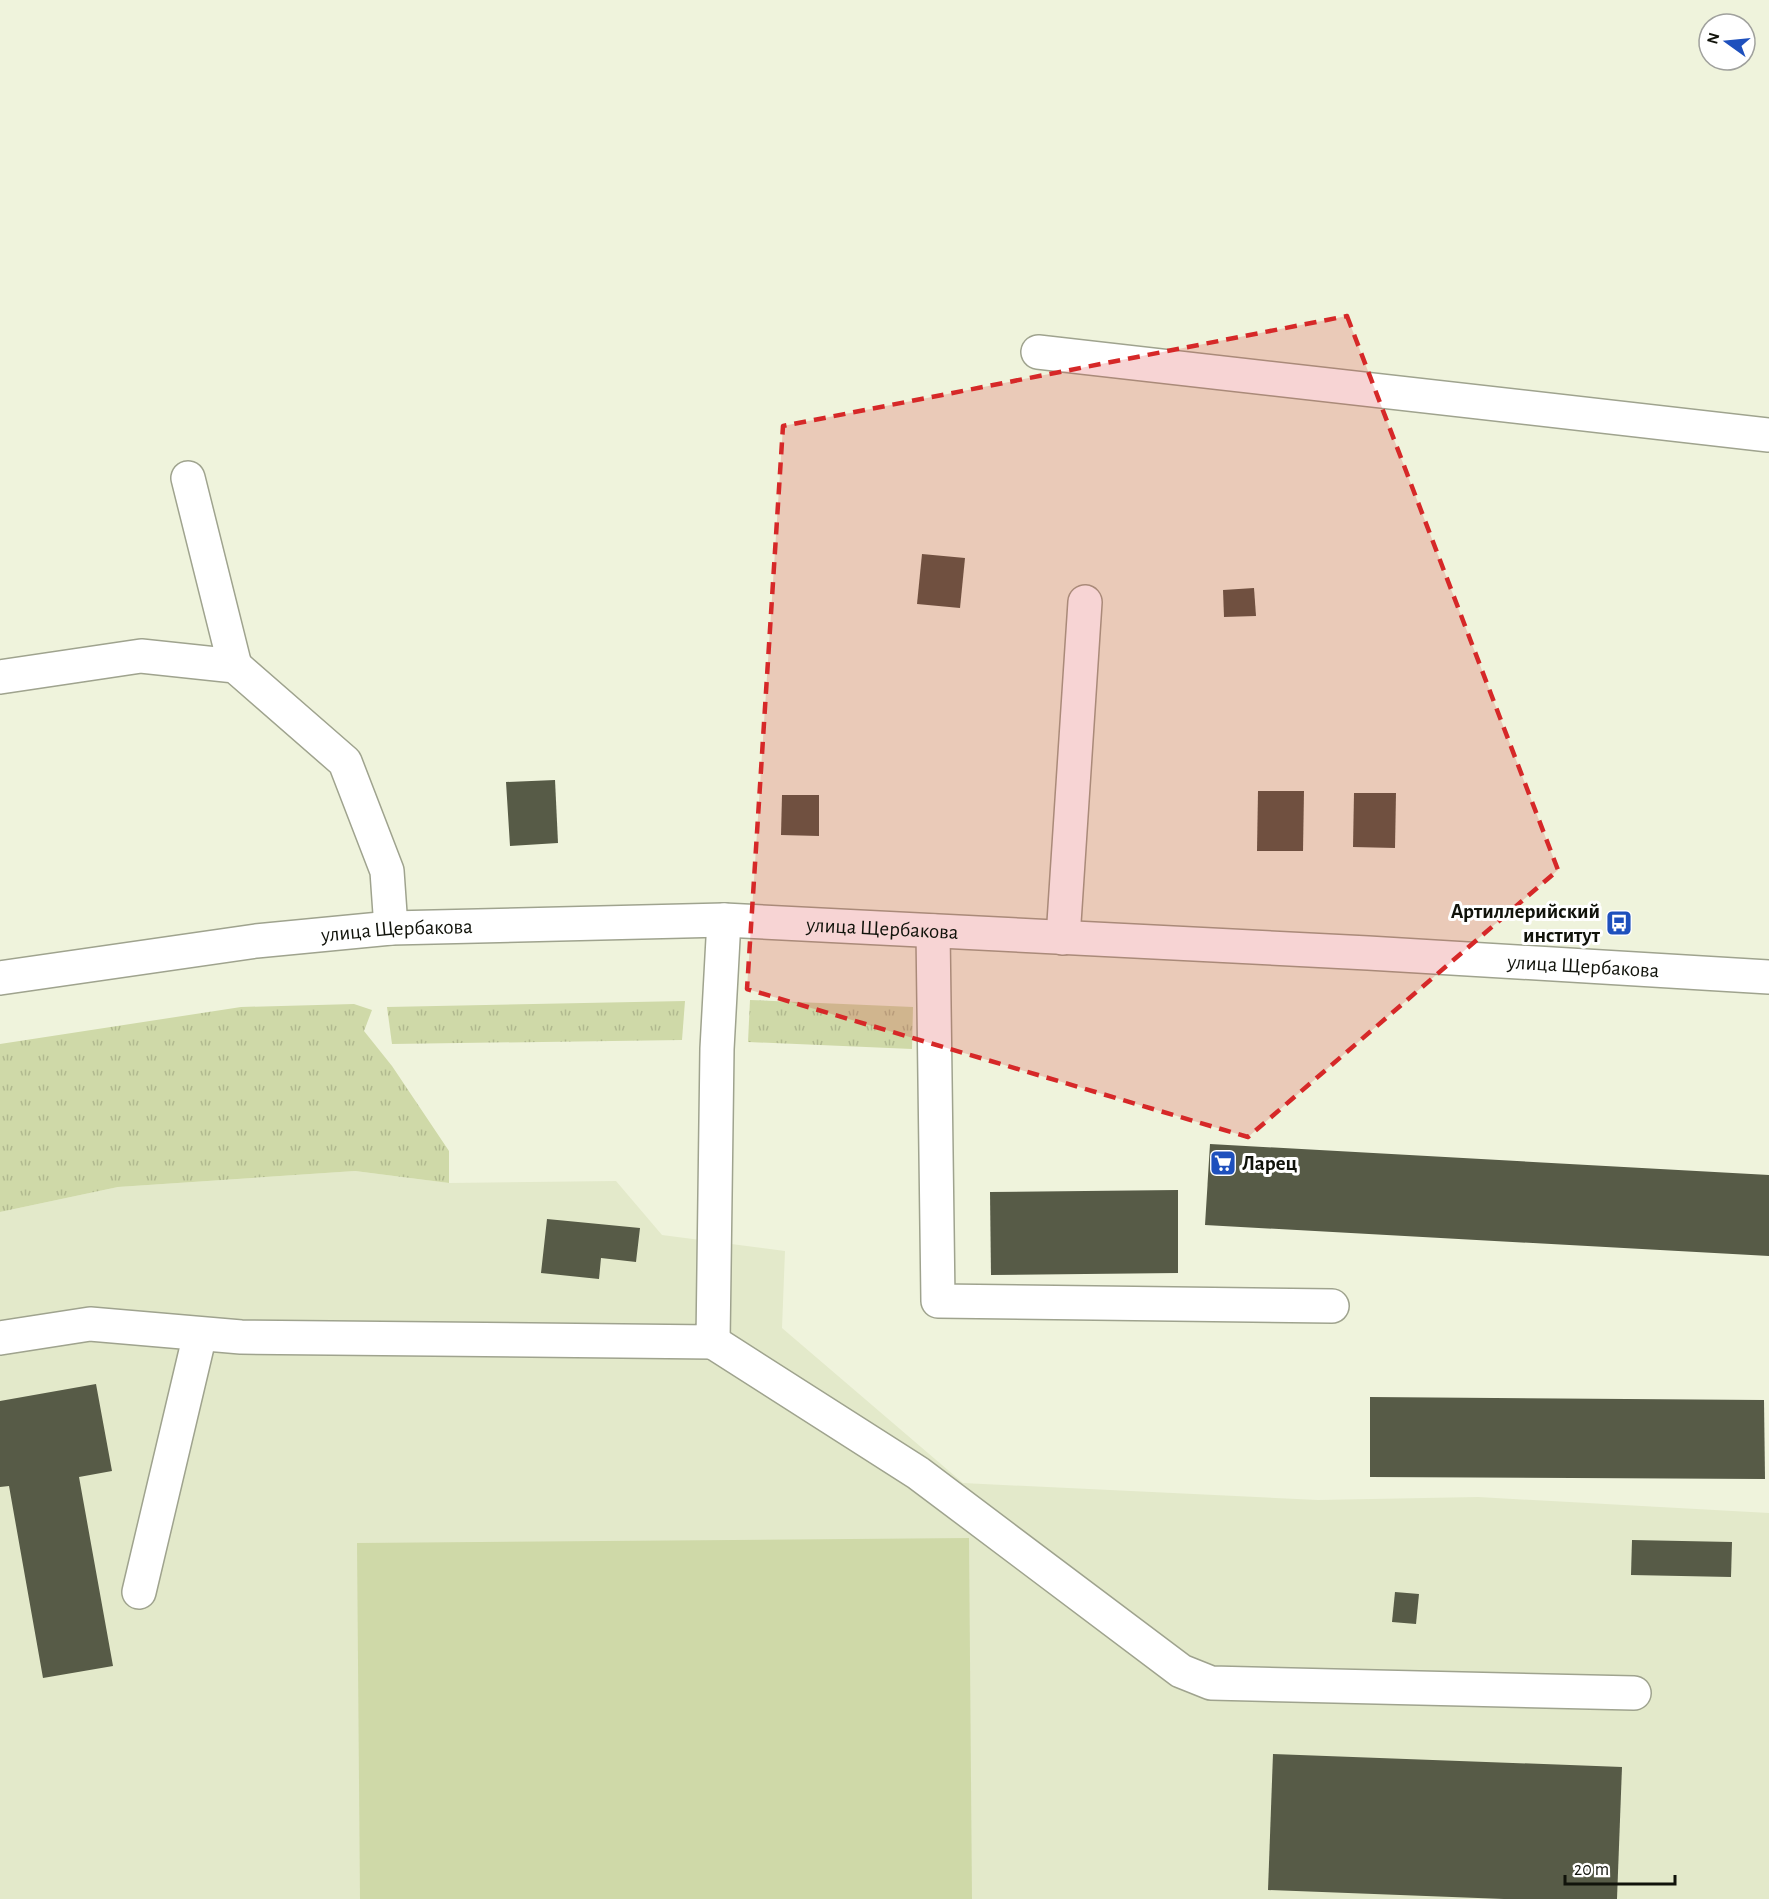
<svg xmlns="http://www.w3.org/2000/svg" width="1769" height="1899" font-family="'Alegreya Sans',sans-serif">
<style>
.built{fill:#e3e9ca}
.grass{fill:url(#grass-tufts)}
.pitch{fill:#cfd9a8}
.building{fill:#575b47}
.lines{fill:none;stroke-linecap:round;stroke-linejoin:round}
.minor-casing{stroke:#9fa38e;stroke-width:36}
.major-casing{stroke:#9fa38e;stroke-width:36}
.minor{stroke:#fff;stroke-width:33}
.major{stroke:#fff;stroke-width:33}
.marked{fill:#d62828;fill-opacity:0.2;stroke:#d62828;stroke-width:4.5;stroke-dasharray:12 8;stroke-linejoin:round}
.labels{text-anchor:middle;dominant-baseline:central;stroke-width:6;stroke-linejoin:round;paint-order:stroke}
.poi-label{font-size:21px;font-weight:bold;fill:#11130b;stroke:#fff;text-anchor:end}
.street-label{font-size:21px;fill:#11130b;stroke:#fff}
</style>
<defs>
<pattern id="grass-tufts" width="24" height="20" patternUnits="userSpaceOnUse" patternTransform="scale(1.5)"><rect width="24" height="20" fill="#cfd9a8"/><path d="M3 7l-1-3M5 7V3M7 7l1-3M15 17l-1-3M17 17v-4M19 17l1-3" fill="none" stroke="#b1b98f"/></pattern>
</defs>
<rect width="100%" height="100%" fill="#eff3dc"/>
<polygon class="built" points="355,1171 449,1183 616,1181 662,1235 785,1251 782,1328 963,1483 1318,1500 1478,1497 1769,1513 1769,1899 0,1899 0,1212 118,1187"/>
<g class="grass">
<polygon points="750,1000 913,1007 912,1049 748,1042"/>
<polygon points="685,1001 682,1040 392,1044 387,1007"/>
<polygon points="354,1004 372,1010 364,1031 392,1066 449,1151 449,1183 355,1171 118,1187 0,1212 0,1044 241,1007"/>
</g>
<polygon class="pitch" points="969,1538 972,1899 360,1899 357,1543"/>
<g class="building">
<polygon points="922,554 965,558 960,608 917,604"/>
<polygon points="1254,588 1256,616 1224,617 1223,590"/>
<polygon points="555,780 558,843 510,846 506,782"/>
<polygon points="1258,791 1304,791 1303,851 1257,851"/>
<polygon points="1354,793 1396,793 1395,848 1353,847"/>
<polygon points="782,795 819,795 819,836 781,835"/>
<polygon points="1210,1144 1769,1175 1769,1256 1205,1225"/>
<polygon points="1178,1190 1178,1273 991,1275 990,1192"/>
<polygon points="547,1219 640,1228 636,1262 601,1258 599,1279 541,1273"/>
<polygon points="96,1384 112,1471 79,1477 113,1666 43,1678 9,1486 0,1487 0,1401"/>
<polygon points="1370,1397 1764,1400 1765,1479 1370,1477"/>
<polygon points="1632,1540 1732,1542 1731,1577 1631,1575"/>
<polygon points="1395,1592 1419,1594 1416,1624 1392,1622"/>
<polygon points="1273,1754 1622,1767 1617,1899 1504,1899 1268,1890"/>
</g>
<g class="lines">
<defs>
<g id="minor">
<polyline points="1038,352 1769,435"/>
<polyline points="188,478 235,666"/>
<polyline points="0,677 141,656 235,666 345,762 387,871 391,928"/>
<polyline points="933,931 938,1301 1332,1306"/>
<polyline points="1063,938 1085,602"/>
<polyline points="0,1338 90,1324 241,1337 713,1342 717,1049 724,920"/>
<polyline points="713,1342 918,1473 1181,1671 1211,1683 1634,1693"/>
<polyline points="139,1592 200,1334"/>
</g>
<g id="major">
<path id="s1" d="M 0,978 L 256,941 L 391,928 L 724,920 L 1368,953 L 1769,977"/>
</g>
</defs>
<use href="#minor" class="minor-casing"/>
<use href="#major" class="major-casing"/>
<use href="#minor" class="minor"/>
<use href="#major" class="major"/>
</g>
<path class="marked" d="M 1347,316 L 1558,870 L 1248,1137 L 747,989 L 783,426 Z"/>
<defs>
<symbol id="bus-square" viewBox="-11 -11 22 22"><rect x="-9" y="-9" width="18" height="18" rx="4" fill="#1e50bd" stroke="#fff"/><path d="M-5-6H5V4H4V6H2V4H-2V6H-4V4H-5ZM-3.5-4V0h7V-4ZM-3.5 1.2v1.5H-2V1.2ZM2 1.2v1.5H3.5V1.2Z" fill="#fff"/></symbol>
<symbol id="supermarket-square" viewBox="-11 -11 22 22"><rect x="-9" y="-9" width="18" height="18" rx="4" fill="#1e50bd" stroke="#fff"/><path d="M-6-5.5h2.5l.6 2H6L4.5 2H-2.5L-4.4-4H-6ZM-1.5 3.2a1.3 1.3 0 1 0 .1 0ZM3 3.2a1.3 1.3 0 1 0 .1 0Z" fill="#fff"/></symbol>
</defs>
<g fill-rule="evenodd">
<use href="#bus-square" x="1604" y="908" width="30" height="30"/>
<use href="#supermarket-square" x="1208" y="1148" width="30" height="30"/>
</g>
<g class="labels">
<g class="poi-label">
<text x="1600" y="911">Артиллерийский<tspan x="1600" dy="24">институт</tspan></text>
<text x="1242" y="1163" text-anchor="start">Ларец</text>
</g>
<g class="street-label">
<text stroke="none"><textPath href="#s1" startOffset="886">улица Щербакова</textPath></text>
<text stroke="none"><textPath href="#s1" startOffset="400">улица Щербакова</textPath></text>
<text stroke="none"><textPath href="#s1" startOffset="1588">улица Щербакова</textPath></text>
</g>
</g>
<g transform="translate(1727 42) rotate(285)"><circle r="28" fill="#ffffff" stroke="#a0a19d" stroke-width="1.5"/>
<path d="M0-4.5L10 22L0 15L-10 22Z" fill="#1e50bd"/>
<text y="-9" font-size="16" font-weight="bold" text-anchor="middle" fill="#11130b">N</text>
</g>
<path d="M1565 1875v9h110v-9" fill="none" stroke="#11130b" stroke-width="3"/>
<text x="1574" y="1875" font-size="18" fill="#11130b" stroke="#ffffff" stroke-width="4.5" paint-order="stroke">20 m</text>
</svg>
